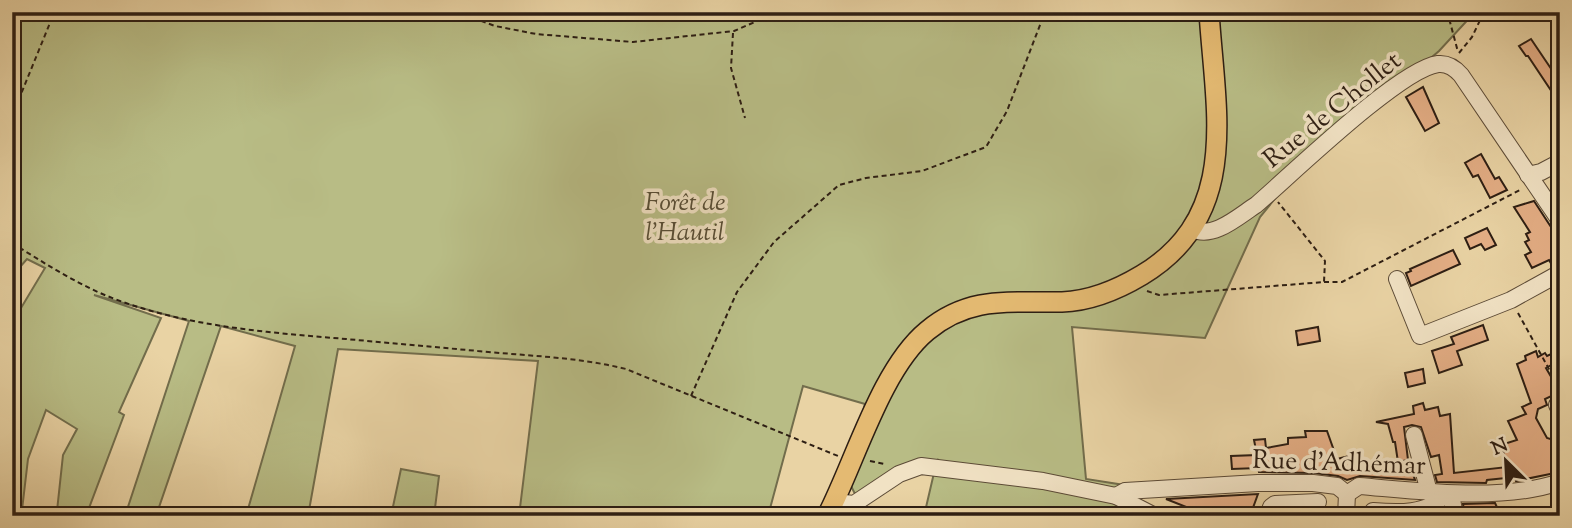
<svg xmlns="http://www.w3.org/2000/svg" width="1572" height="528" font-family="'Sorts Mill Goudy',serif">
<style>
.green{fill:#b8bc85;stroke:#726d4c;stroke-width:2}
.building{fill:#e4ae85;stroke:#2d1e13;stroke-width:2}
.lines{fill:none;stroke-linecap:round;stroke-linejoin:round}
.minor-casing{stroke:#5c4b37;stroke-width:18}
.major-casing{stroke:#2d1e13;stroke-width:22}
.path{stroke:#2d1e13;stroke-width:2;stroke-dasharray:5 3.5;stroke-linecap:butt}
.minor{stroke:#f1e2c4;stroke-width:16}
.major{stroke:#e4ba72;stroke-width:19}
.labels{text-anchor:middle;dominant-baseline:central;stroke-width:7;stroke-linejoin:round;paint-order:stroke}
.street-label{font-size:26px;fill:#2d1e13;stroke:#f1e2c4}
.park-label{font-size:26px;font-style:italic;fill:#574d35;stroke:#f1e2c4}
</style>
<rect width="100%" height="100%" fill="#e9d3a4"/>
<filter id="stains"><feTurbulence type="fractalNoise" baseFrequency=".00286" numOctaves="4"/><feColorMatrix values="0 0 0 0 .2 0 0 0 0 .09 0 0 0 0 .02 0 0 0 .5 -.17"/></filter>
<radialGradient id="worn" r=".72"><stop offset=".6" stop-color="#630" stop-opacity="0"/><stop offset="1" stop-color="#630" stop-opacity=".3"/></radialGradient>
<g class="green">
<polygon points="12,12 1475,12 1439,51 1296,173 1260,217 1205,338 1072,327 1086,479 1124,485 1130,516 924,516 937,460 855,494 846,476 865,404 803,386 768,516 519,516 538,361 338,349 308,516 246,516 295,346 221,326 156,516 125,516 189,321 94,295 161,318 119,412 124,415 86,516 51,516 57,511 63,455 77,429 46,410 28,459 22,510 17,516 12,516 12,323 45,268 27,259 12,276"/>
<polygon points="401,469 439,476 434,516 391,516"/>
</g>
<g class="building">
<polygon points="1531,39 1560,82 1560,104 1528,56 1526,56 1519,46"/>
<polygon points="1423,87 1439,123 1425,131 1406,97"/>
<polygon points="1481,154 1495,179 1499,177 1507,190 1490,198 1478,175 1473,177 1465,163"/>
<polygon points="1534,201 1551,227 1560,231 1560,263 1552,265 1549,260 1532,268 1525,255 1531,252 1525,242 1529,240 1526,234 1530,232 1514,207"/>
<polygon points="1487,228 1496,245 1485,250 1481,244 1470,249 1465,238"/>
<polygon points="1453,250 1460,264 1411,286 1406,273 1411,271 1410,269"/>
<polygon points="1483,325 1488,340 1457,351 1462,365 1439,373 1432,351 1454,344 1451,337"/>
<polygon points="1318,327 1320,341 1298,345 1296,331"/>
<polygon points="1560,350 1560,360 1546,368 1560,392 1545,399 1547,405 1538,409 1536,418 1547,438 1560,442 1560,472 1516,481 1515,477 1487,480 1486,483 1437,482 1435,475 1442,474 1439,455 1431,457 1421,427 1412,425 1404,427 1408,460 1398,462 1395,442 1393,442 1388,424 1376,422 1414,414 1413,406 1423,403 1425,410 1438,407 1440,416 1450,414 1454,473 1508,467 1501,445 1517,440 1508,421 1526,414 1522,407 1531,403 1517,364 1526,360 1525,356 1536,351 1538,357 1545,353 1547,356"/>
<polygon points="1423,369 1425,383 1408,387 1405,373"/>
<polygon points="1305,431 1327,431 1337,459 1349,456 1350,470 1413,474 1415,480 1360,476 1347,480 1338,476 1314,473 1259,472 1258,468 1232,469 1231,456 1257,455 1254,440 1265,439 1266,448 1288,444 1288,438 1306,437"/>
<polygon points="1258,494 1250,516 1204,516 1204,514 1166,499"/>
<polygon points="1495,503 1501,516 1465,516 1463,504"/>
</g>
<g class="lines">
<defs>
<g id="minor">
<polyline points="1528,175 1541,172 1560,162"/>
<path d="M 1193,229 C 1213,240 1240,215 1256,205 C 1291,175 1400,69 1438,64 C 1448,63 1455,68 1461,75 L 1560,221"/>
<polyline points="1397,279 1420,336 1511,300 1560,273"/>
<polyline points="1557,405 1560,410"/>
<polyline points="1414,435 1429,492"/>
<polyline points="1451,494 1455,516"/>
<path d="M 1116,496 L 1125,491 L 1258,483 L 1313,483 L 1337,486 L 1347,494 L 1359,486 C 1420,491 1501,502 1560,482"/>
<polyline points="834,502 854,504 899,474 921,466 1043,481 1116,496 1155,516"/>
<path d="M 1373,511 C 1396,513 1430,515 1444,494"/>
<polyline points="1268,516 1271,507 1275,504 1318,502"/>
<polyline points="1346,516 1347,494"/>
</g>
<path id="major" d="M 827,516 C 855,462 881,369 927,331 C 970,295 1011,303 1062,302 C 1091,301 1117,290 1142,275 C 1242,215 1215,110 1209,12"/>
</defs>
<use href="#minor" class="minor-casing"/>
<use href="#major" class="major-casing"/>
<g class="path">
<polyline points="457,12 495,26 536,34 633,42 734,31 778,12"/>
<polyline points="1445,12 1450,22 1458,52"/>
<polyline points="733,33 731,68 745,118"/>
<polyline points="1459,53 1472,37 1484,12"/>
<polyline points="12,116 52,18 51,12"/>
<path d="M 12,243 C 41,261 69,279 100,293 C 177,326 263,332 346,339 C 390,343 434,347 478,351 C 528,356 578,357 626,369 L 838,456"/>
<polyline points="1324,282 1342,282 1520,190"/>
<polyline points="1147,291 1159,295 1324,282 1325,261 1278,202"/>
<polyline points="1518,313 1560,389"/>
<polyline points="691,396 737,292 774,242 839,185 866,178 922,171 986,147 1007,111 1045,12"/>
<polyline points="870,461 885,464"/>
</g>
<use href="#minor" class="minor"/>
<use href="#major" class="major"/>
</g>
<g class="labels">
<g class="street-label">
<text transform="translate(1333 111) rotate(-39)">Rue de Chollet</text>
<text transform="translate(1339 464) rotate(2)">Rue d'Adhémar</text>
</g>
<g class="park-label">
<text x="685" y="203">Forêt de<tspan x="685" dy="30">l'Hautil</tspan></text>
</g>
</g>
<rect width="1572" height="528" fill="none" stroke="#e9d3a4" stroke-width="42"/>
<rect x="14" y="14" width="1544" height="500" fill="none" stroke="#2d1e13" stroke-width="3.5"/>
<rect x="21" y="21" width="1530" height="486" fill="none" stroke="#2d1e13" stroke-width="2"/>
<g transform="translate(1506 461) rotate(336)" stroke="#f1e2c4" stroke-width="5" paint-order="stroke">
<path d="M0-5L12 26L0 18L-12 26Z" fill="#2d1e13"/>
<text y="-10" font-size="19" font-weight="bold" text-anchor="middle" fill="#2d1e13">N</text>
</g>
<rect width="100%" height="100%" filter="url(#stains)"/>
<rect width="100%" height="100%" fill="url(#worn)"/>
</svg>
